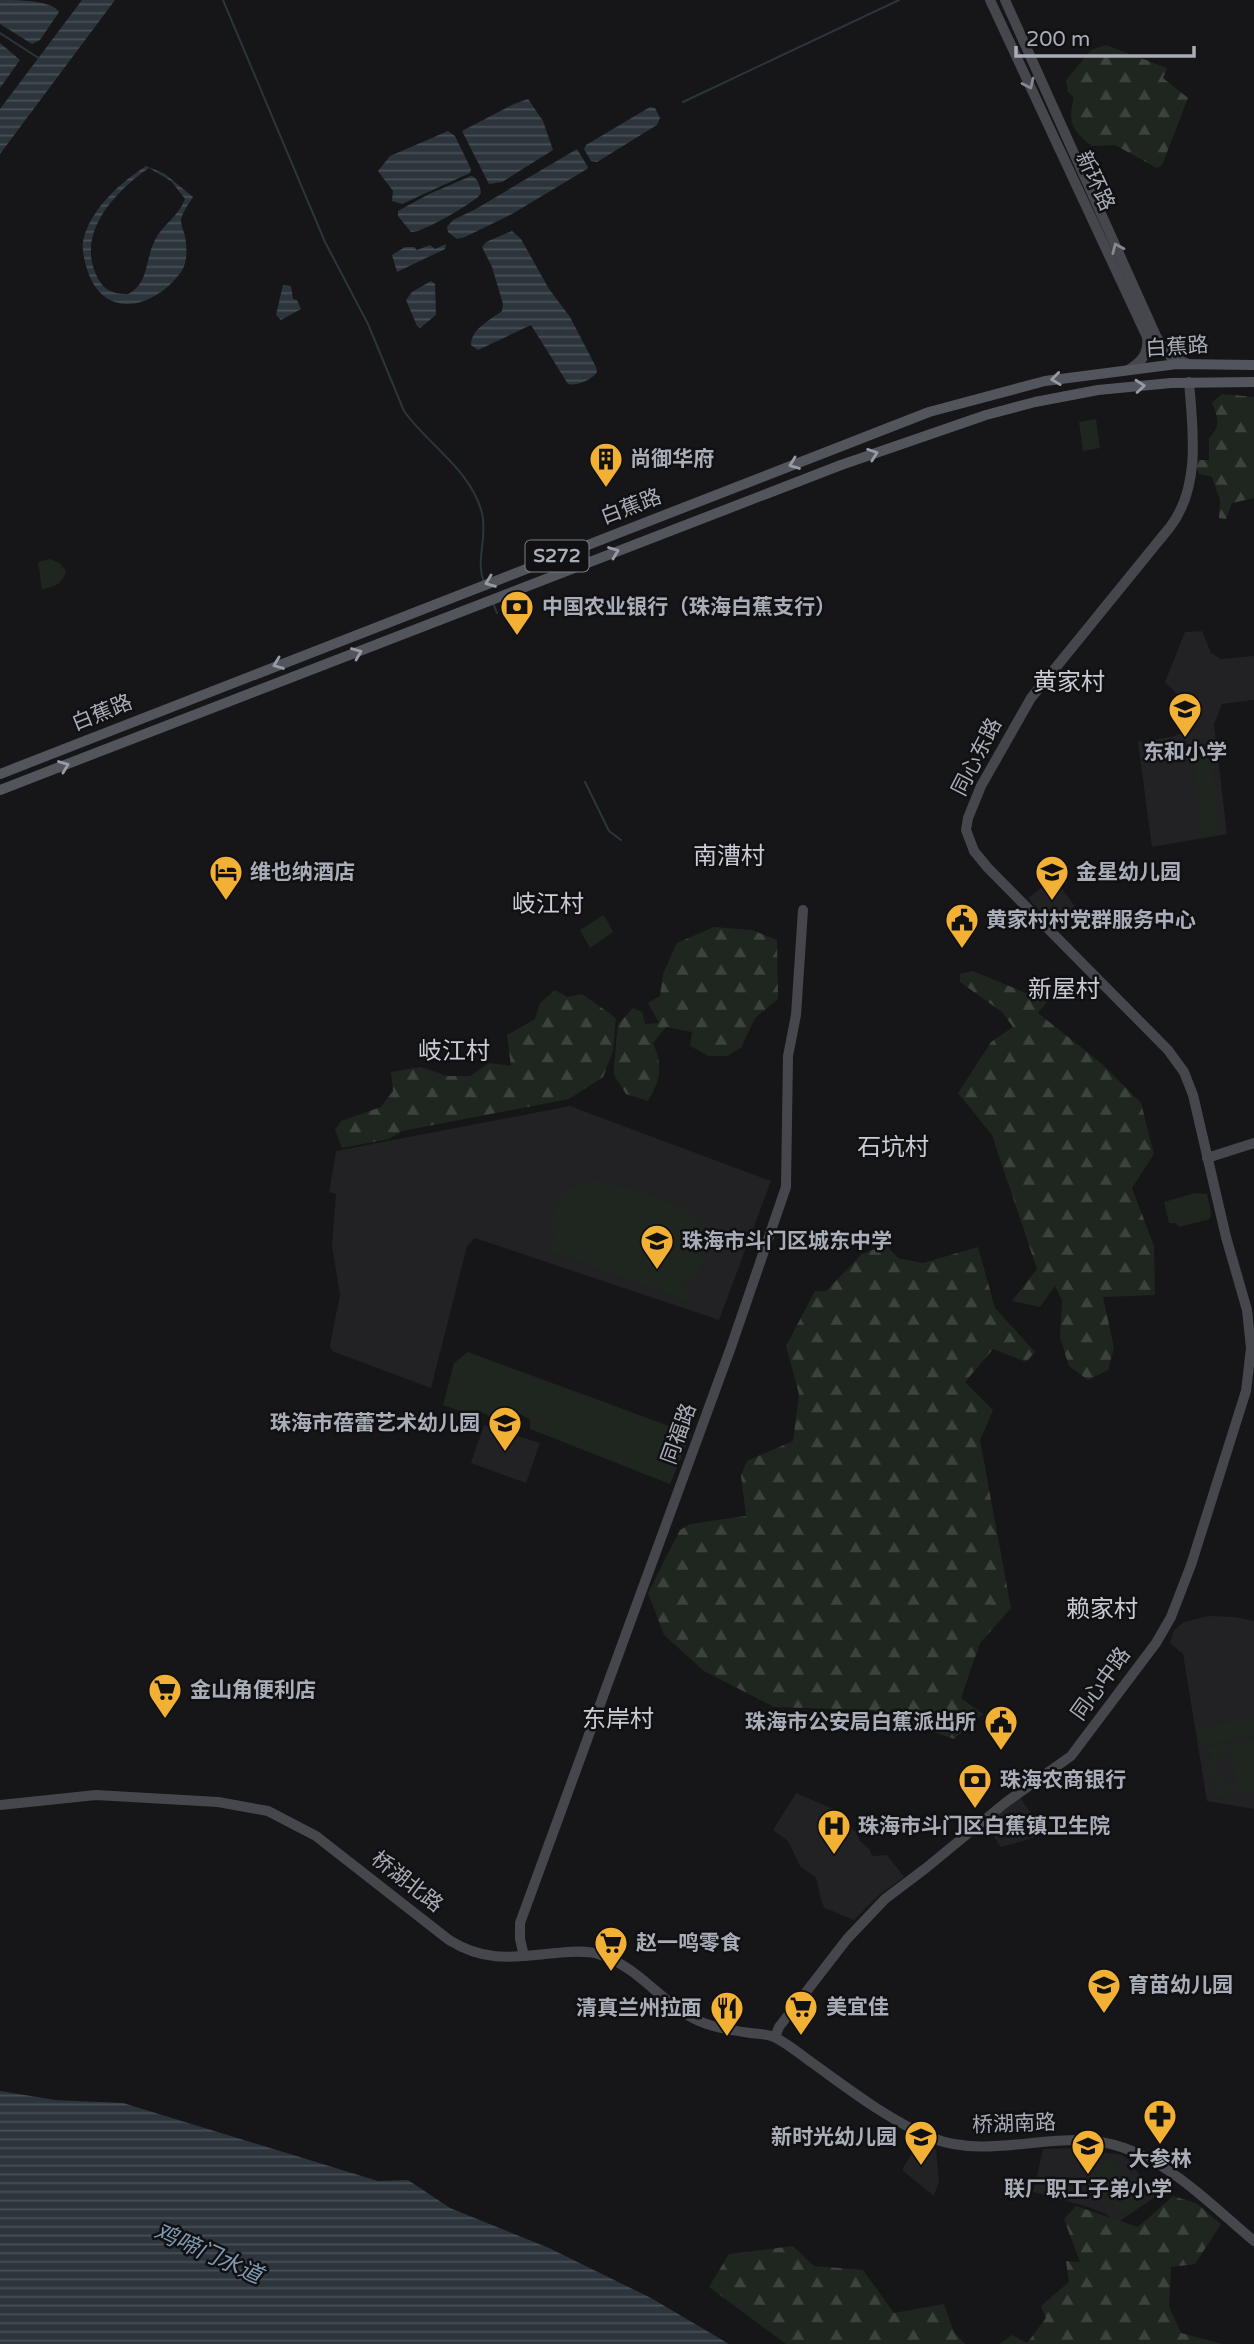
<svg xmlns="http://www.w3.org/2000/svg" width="1254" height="2344" font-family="'Varela Round','Noto Sans SC',sans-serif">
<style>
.built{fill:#222225}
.forest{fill:url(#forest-firs)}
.garden{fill:#1e261f;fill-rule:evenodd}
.water{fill:url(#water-rules);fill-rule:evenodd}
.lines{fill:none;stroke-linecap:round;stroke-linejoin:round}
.stream{stroke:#2c353c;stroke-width:2}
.secondary{stroke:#45474d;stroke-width:10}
.primary{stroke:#53555c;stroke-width:10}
.oneway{stroke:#858993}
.oneway2{stroke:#979ba6}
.labels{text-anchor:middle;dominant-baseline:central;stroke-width:5;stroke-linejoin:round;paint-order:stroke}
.shield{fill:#111113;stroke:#7b7e86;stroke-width:2}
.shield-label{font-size:19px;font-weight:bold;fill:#a8adb8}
.street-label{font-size:21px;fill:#a8adb8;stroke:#111113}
.poi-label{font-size:21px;font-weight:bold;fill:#a8adb8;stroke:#111113;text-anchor:start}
.water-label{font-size:23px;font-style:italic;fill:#7f9bb3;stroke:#111113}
.quarter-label{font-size:24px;fill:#c9ccd4;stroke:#111113}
</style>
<defs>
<pattern id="forest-firs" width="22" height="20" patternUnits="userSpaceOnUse" patternTransform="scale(1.75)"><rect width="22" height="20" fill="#1e261f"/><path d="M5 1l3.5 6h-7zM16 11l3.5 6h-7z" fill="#3c433d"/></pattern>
<pattern id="water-rules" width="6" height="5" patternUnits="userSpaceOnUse" patternTransform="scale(1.75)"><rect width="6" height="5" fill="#2c353c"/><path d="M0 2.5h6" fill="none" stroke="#485056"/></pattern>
</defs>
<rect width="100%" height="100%" fill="#161618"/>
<g class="built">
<polygon points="1202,631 1211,653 1221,659 1254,656 1254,700 1222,704 1214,724 1227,834 1152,847 1138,742 1172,737 1182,733 1183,720 1190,718 1188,698 1176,693 1165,682 1185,632"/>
<polygon points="1054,878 1075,906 1052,925 1028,898"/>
<polygon points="570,1106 771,1181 719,1320 475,1238 467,1246 431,1388 332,1351 330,1345 340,1295 332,1246 336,1194 329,1192 336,1151"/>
<polygon points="484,1425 540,1443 526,1483 471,1463"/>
<polygon points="1208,1616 1235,1617 1254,1621 1254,1809 1207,1801 1183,1654 1170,1643 1174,1630 1184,1622"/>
<polygon points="796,1793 847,1815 843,1825 857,1832 860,1841 870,1850 872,1856 887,1855 904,1877 879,1895 854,1920 825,1908 822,1903 816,1878 800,1866 788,1841 773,1830"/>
<polygon points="1019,1796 1041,1827 1042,1833 1030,1839 1001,1847 984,1822"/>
<polygon points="919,2141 936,2150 939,2181 934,2196 902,2170"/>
<polygon points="1074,2148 1122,2155 1128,2159 1155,2197 1117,2223 1106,2214 1085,2206 1033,2192 1043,2149"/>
</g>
<g class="forest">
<path d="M 1106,45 L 1167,68 L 1163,78 L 1188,98 L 1162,165 L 1157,168 L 1115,145 L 1092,146 C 1073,131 1067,123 1074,98 L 1068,91 L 1066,80 L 1091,50 Z"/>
<path d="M 1222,394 L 1254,397 L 1254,498 L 1232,503 L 1226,519 L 1219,518 L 1220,500 L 1212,477 L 1199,474 L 1194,460 L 1209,460 L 1209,438 C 1222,426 1217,417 1212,402 Z"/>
<path d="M 714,927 L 752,930 L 777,940 L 778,999 L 755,1018 L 741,1048 L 727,1056 L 709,1056 L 690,1046 L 692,1032 L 666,1027 L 653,1043 C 663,1066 661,1079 648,1101 L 626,1094 L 614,1075 L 614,1065 L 618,1024 L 633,1008 L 642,1012 L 645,1024 L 659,1023 L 648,1003 L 660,996 L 663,974 L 677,943 Z"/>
<polygon points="973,971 1047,1002 1038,1013 1102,1064 1141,1103 1154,1154 1132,1188 1154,1246 1155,1295 1103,1297 1114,1348 1108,1370 1088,1380 1069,1366 1060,1338 1062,1300 1055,1286 1040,1307 1012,1301 1037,1269 992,1135 958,1093 991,1042 1013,1027 1002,1012 960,982 960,974"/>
<polygon points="555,990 567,997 582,994 616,1018 613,1051 603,1077 569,1099 402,1131 389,1139 342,1148 335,1130 341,1121 381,1107 393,1091 391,1072 421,1067 447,1076 470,1076 489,1063 511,1066 507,1035 535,1019 540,1003"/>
<polygon points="886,1245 898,1258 923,1263 978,1247 995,1308 1035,1352 1026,1362 993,1349 965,1382 993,1410 980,1440 1011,1608 980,1643 961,1698 983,1714 954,1739 871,1710 774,1707 704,1671 664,1635 648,1593 680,1530 690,1524 746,1516 741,1475 747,1461 793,1441 799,1394 786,1346 815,1291 826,1291 862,1254"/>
<polygon points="1173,2196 1196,2203 1221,2224 1195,2264 1171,2267 1169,2307 1181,2333 1222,2344 999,2344 1012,2335 1027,2343 1046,2318 1041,2306 1069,2282 1066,2261 1080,2262 1064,2219 1076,2206 1138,2227"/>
<polygon points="793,2246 814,2266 863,2270 894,2313 944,2304 954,2332 965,2344 786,2344 709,2287 729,2254"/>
</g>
<g class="garden">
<polygon points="1096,419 1100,448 1083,451 1079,422"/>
<path d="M 50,559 L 60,563 L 66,571 C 62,584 55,587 42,589 L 38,562 Z"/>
<polygon points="1211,752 1219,833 1202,835 1194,754"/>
<polygon points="602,916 605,917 613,932 590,948 580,930"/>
<path d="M 593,1180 C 614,1183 675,1201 691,1214 C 702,1224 709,1239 706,1254 C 703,1269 694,1280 680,1286 L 691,1291 L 688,1301 L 549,1251 L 553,1242 L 557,1243 C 546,1210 558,1187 593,1180 Z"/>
<polygon points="1195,1193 1207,1194 1211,1212 1210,1219 1179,1227 1176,1223 1169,1223 1164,1202"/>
<path d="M 468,1352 L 691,1434 L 670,1484 L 530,1429 L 530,1420 C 514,1409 511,1410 493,1417 L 477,1411 L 474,1416 L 443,1405 L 454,1363 Z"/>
<polygon points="1254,1718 1254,1736 1200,1746 1197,1728"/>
<path d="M 1254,1739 L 1254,1790 L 1213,1797 L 1212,1791 L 1221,1789 C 1209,1779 1207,1767 1213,1753 L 1205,1754 L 1204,1748 ZM 1230,1750 L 1237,1786 L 1235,1787 C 1213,1784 1208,1757 1230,1750 Z"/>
<path d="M 1107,2156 L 1145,2202 L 1142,2204 L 1139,2202 C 1124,2230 1104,2194 1092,2180 L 1096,2166 L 1107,2162 L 1105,2159 Z"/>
</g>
<g class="water">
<path d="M 0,0 C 17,0 52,0 59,12 L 40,40 L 32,44 L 0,24 Z"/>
<polygon points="82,0 115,0 0,154 0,109"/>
<polygon points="0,43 20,60 0,88"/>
<polygon points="528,99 543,121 553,150 502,182 489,184 462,131 514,104"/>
<polygon points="650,107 655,108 660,118 657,125 597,162 591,161 584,149 586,145"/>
<polygon points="448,131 455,136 471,169 470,173 402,204 392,201 393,191 378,171 390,156"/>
<polygon points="577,149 588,167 587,169 512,214 465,237 457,239 448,232 447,227 453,220 474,210"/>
<path d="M 146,166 L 165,174 L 193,197 C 189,203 182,213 181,220 C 181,226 184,231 185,236 C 187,248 188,262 181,272 C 154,309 103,321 87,269 C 84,259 81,247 84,237 C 93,207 120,183 146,166 ZM 149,168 L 171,181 L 185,199 C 179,216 163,224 155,240 C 145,259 149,284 128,294 C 110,294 102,289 95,272 C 78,230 117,190 149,168 Z"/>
<path d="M 471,176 C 478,177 480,187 481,193 L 478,197 C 467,206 422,233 411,232 L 398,216 L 398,211 L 429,194 Z"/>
<path d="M 512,231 L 521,239 L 549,289 L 570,317 L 596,367 L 597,372 C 592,380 577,386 568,384 L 531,325 L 478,350 L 471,345 C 471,329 490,320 502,311 L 503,304 L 492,267 L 482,247 L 486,242 Z"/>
<polygon points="446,244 445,249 397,272 392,255 405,247 414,247 417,250 430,245 435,249"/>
<polygon points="431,281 435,284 436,315 420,328 417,326 406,300 412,292"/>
<polygon points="283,285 291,286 293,299 297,300 301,309 281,320 276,315"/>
<polygon points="0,2091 55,2100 123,2103 378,2181 408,2180 450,2208 549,2248 651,2298 729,2344 0,2344"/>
</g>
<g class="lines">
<g class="stream">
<path d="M 223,0 L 325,242 L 368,324 L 404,411 C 429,446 471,470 482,513 C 488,537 475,560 484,582"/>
<polyline points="0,33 40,59"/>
<polyline points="683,102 899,0"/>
<polyline points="493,603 497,613"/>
<polyline points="585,782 609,831 621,840"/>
</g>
<g class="secondary">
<path d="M 990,0 L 1147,337 C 1149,353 1142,362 1128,370"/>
<polyline points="1005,0 1157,338 1170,356 1186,363"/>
<polyline points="1207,1158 1254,1143"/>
<path d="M 0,1805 L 96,1795 L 218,1802 L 268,1811 L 316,1836 L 449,1940 C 486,1963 514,1957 556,1953 C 569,1952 585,1950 598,1954 C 635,1965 657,1997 689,2016 C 708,2027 729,2030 750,2033 C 758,2034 769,2034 776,2038 C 788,2044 800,2054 811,2062 C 849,2089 888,2120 932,2138 C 981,2157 1034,2138 1084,2140 C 1153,2143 1204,2199 1254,2241"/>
<polyline points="524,1956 520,1939 520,1923 731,1347 786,1187 788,1056 796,1015 803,910"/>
<path d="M 775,2037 L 779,2027 L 847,1939 L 885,1899 L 926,1868 L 1005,1803 L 1071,1756 L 1156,1643 L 1171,1617 L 1191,1565 L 1246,1391 L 1251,1348 L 1247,1310 L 1226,1237 L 1193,1095 L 1184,1072 L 1168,1050 L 988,868 L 974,851 L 966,830 L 968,818 L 981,786 L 1031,698 L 1170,527 C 1201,487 1193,430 1189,382"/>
</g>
<g class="primary">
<polyline points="0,774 929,412 1045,381 1177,364 1254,365"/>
<polyline points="0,790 841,465 986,415 1035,402 1098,390 1171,383 1254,382"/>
</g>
</g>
<defs><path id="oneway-chevron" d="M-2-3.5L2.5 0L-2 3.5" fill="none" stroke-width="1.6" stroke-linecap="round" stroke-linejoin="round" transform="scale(1.75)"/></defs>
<g class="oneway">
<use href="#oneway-chevron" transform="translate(1029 84) rotate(65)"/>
<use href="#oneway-chevron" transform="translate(1117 248) rotate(-114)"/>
</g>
<g class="oneway2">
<use href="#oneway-chevron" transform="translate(1056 379) rotate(173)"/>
<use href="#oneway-chevron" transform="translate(1140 386) rotate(-5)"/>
<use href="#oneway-chevron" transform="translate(873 454) rotate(-20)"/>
<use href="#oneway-chevron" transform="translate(794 464) rotate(159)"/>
<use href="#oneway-chevron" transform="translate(614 552) rotate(-21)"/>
<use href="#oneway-chevron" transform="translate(490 582) rotate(159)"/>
<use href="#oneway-chevron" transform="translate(357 653) rotate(-22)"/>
<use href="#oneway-chevron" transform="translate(278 664) rotate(159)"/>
<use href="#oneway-chevron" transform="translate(64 766) rotate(-21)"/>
</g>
<defs>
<symbol id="building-pin" viewBox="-11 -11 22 30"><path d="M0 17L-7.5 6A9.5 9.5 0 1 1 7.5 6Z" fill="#f2b134" stroke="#111113"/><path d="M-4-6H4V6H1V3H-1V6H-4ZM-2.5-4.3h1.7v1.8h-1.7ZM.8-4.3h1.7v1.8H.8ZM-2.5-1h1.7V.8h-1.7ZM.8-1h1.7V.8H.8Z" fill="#111"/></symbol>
<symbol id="bank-pin" viewBox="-11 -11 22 30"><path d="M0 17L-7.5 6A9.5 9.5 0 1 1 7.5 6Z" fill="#f2b134" stroke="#111113"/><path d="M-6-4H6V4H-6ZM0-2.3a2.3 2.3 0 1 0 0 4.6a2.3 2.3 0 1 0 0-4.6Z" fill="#111"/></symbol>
<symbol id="school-pin" viewBox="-11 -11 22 30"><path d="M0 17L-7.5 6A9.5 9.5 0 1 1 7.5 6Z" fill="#f2b134" stroke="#111113"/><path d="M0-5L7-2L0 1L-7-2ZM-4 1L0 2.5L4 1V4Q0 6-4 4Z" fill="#111"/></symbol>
<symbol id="hotel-pin" viewBox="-11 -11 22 30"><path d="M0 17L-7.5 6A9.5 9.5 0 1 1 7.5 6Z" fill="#f2b134" stroke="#111113"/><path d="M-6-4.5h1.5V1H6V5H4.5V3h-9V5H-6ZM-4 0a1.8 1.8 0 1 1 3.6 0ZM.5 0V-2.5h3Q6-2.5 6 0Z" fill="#111"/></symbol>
<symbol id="civic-pin" viewBox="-11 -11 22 30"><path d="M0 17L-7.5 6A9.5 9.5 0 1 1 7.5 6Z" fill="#f2b134" stroke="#111113"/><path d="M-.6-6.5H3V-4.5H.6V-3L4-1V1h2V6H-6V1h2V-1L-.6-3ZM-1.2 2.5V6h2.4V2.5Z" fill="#111"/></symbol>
<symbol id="supermarket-pin" viewBox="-11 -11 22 30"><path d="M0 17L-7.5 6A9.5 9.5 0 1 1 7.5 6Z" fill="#f2b134" stroke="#111113"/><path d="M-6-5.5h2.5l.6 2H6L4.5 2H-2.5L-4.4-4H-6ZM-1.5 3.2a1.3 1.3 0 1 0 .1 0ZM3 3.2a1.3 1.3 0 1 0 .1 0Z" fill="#111"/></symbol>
<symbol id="hospital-pin" viewBox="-11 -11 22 30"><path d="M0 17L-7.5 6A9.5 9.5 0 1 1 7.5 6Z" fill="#f2b134" stroke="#111113"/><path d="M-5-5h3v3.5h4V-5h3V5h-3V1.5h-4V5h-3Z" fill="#111"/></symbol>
<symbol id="restaurant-pin" viewBox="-11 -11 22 30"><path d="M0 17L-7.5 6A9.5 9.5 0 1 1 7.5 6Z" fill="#f2b134" stroke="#111113"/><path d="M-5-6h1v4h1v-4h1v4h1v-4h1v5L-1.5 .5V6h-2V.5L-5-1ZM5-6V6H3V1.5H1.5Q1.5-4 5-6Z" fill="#111"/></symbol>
<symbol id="pharmacy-pin" viewBox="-11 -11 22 30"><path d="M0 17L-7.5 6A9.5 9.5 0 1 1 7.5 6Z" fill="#f2b134" stroke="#111113"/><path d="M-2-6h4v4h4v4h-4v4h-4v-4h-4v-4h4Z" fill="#111"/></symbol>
</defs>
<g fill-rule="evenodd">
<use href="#building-pin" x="587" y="440" width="38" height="52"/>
<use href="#bank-pin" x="498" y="588" width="38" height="52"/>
<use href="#school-pin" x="1166" y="690" width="38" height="52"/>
<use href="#hotel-pin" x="207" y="853" width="38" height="52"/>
<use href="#school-pin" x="1033" y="853" width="38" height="52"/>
<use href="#civic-pin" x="943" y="901" width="38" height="52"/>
<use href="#school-pin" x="638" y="1222" width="38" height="52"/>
<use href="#school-pin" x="486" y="1404" width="38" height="52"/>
<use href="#supermarket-pin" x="146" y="1671" width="38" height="52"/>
<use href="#civic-pin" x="982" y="1703" width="38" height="52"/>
<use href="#bank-pin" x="956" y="1761" width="38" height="52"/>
<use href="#hospital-pin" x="815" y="1807" width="38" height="52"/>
<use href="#supermarket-pin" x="592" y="1924" width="38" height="52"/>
<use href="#school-pin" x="1085" y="1966" width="38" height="52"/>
<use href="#supermarket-pin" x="782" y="1988" width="38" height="52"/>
<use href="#restaurant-pin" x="708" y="1989" width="38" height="52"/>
<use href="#pharmacy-pin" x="1141" y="2097" width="38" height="52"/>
<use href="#school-pin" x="902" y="2118" width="38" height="52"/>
<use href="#school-pin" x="1069" y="2127" width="38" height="52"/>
</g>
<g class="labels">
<rect class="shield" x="525.5" y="540.5" width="63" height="31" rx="5"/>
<g class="shield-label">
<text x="557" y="556">S272</text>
</g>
<g class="street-label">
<text transform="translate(1095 181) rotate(65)">新环路</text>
<text transform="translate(1177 347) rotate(-4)">白蕉路</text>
<text transform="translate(631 507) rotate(-21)">白蕉路</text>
<text transform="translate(102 713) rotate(-22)">白蕉路</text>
<text transform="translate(977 757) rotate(-63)">同心东路</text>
<text transform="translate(679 1434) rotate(-70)">同福路</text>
<text transform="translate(1101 1684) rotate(-54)">同心中路</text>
<text transform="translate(407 1882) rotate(38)">桥湖北路</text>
<text transform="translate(1014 2124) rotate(-2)">桥湖南路</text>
</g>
<g class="poi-label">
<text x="630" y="459">尚御华府</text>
<text x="542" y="607">中国农业银行（珠海白蕉支行）</text>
<text x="1185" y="752" text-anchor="middle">东和小学</text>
<text x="250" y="872">维也纳酒店</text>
<text x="1076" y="872">金星幼儿园</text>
<text x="986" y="920">黄家村村党群服务中心</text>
<text x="682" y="1241">珠海市斗门区城东中学</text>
<text x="480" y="1423" text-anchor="end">珠海市蓓蕾艺术幼儿园</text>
<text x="190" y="1690">金山角便利店</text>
<text x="976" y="1722" text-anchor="end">珠海市公安局白蕉派出所</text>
<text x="1000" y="1780">珠海农商银行</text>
<text x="858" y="1826">珠海市斗门区白蕉镇卫生院</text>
<text x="636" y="1943">赵一鸣零食</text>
<text x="1128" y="1985">育苗幼儿园</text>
<text x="826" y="2007">美宜佳</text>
<text x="702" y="2008" text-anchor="end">清真兰州拉面</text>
<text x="897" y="2137" text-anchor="end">新时光幼儿园</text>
<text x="1160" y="2159" text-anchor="middle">大参林</text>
<text x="1088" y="2189" text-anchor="middle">联厂职工子弟小学</text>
</g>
<g class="water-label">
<text transform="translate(208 2254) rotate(24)">鸡啼门水道</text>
</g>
<g class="quarter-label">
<text x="1069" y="682">黄家村</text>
<text x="729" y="856">南漕村</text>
<text x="548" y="904">岐江村</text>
<text x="1064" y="989">新屋村</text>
<text x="454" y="1051">岐江村</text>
<text x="893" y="1147">石坑村</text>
<text x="1102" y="1609">赖家村</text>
<text x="618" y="1719">东岸村</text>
</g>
</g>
<path d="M1016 46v10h178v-10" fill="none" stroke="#a8adb8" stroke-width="3.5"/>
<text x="1026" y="46" font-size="21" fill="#a8adb8" stroke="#111113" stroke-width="5" paint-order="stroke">200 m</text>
</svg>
